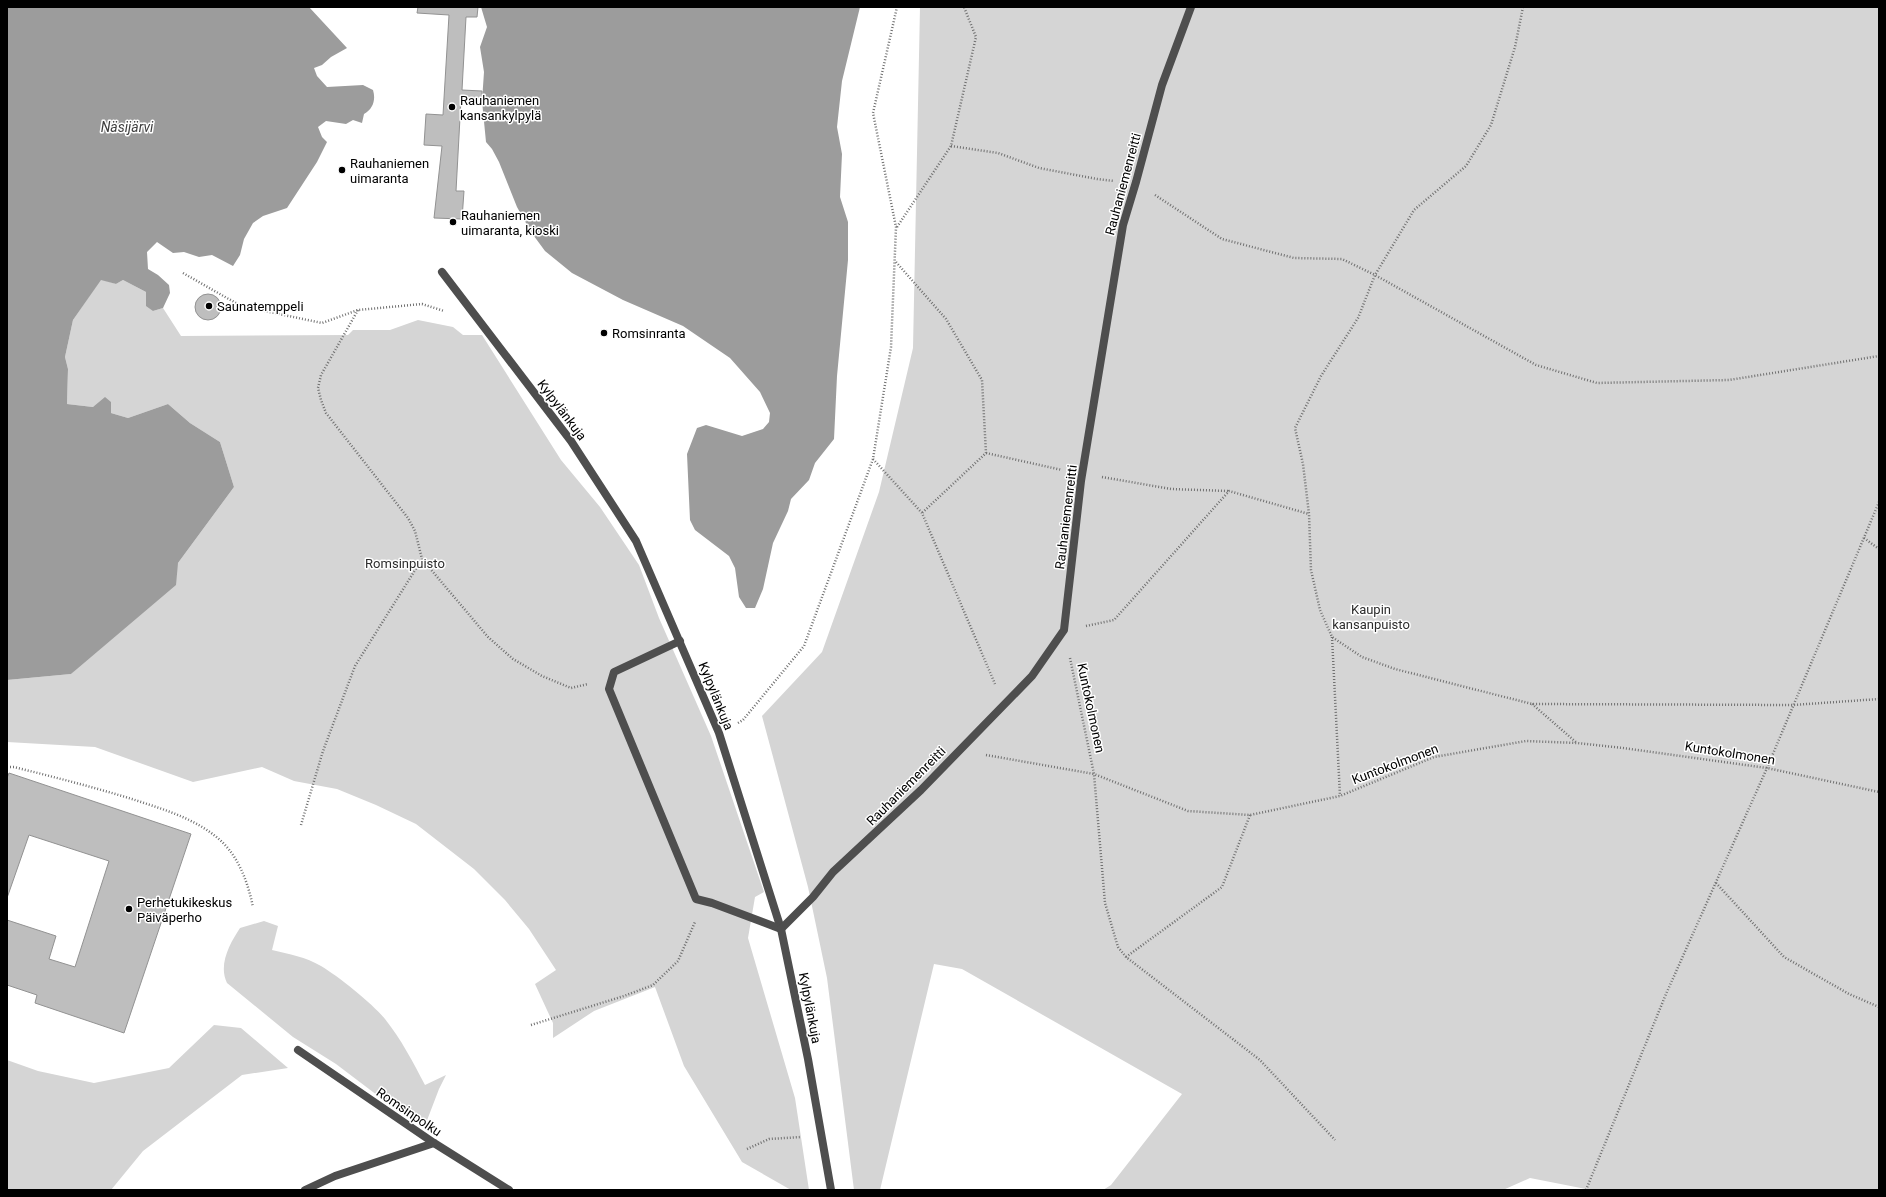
<svg xmlns="http://www.w3.org/2000/svg" width="1886" height="1197" font-family="Roboto,sans-serif">
<style>
.green{fill:#d5d5d5}
.water{fill:#9c9c9c}
.building{fill:#bebebe;stroke:#929292}
.lines{fill:none;stroke-linecap:round;stroke-linejoin:round}
.path{stroke:#707070;stroke-width:2.5;stroke-dasharray:1 2;stroke-linecap:butt}
.lane{stroke:#4e4e4e;stroke-width:8}
.street{stroke:#4e4e4e;stroke-width:8}
.poi-dot{fill:#000;stroke:#fff;stroke-width:1.5}
.labels{text-anchor:middle;dominant-baseline:central;stroke-width:3;stroke-linejoin:round;paint-order:stroke}
.poi-label{font-size:13px;fill:#000;stroke:#fff;text-anchor:start}
.street-label{font-size:13px;fill:#000;stroke:#fff}
.park-label{font-size:13px;fill:#2c2c2c;stroke:#fff}
.water-label{font-size:14px;font-style:italic;fill:#3d3d3d;stroke:#fff}
</style>
<rect width="100%" height="100%" fill="#fff"/>
<g class="green">
<polygon points="920,7 1879,7 1879,1190 1591,1190 1530,1178 1503,1190 1103,1190 1111,1185 1182,1094 962,969 934,964 880,1190 854,1190 827,978 808,887 762,716 822,652 879,492 913,348"/>
<polygon points="101,279 116,284 123,280 146,292 153,311 163,308 181,336 348,335 353,330 390,330 418,320 453,327 463,335 482,335 561,460 600,507 639,565 659,618 711,736 764,892 755,897 748,938 795,1098 809,1190 791,1190 742,1162 684,1066 655,987 594,1011 553,1038 553,1023 535,984 556,970 529,929 505,900 474,869 416,824 376,805 337,789 294,781 262,767 193,782 95,747 7,742 7,680 71,674 178,563 234,487 220,442 190,423 168,404 128,418 111,413 111,402 93,407 67,404 68,369 65,357 73,320"/>
<path d="M 264,921 L 278,926 L 272,950 C 289,954 306,957 321,966 C 338,976 373,1004 385,1019 C 401,1039 413,1062 425,1085 L 446,1075 L 439,1089 L 426,1123 L 398,1111 L 336,1064 L 293,1037 L 227,983 C 218,965 230,943 240,928 Z"/>
<polygon points="214,1025 241,1028 288,1068 242,1075 143,1151 111,1190 7,1190 7,1060 38,1071 94,1083 169,1068"/>
</g>
<g class="water">
<path d="M 7,7 L 309,7 L 347,48 L 331,57 L 322,65 L 314,68 L 317,76 L 327,87 L 363,85 L 373,90 C 376,100 373,109 364,114 L 362,123 L 353,120 L 346,124 L 326,121 L 318,127 L 322,137 L 327,142 L 317,162 L 287,208 L 263,216 L 253,223 L 244,239 L 240,255 L 233,266 L 212,255 L 199,257 L 184,252 L 173,253 L 157,242 L 147,252 L 148,269 L 158,275 L 169,285 L 170,293 L 163,308 L 153,311 L 146,306 L 146,292 L 123,280 L 116,284 L 101,280 L 73,320 L 65,357 L 68,369 L 67,404 L 93,407 L 105,397 L 111,402 L 111,413 L 128,418 L 168,404 L 190,423 L 220,442 L 234,487 L 178,563 L 176,585 L 71,674 L 7,680 Z"/>
<polygon points="481,7 860,7 842,81 837,127 842,154 840,197 848,222 848,260 837,376 834,439 815,463 809,480 791,499 788,511 773,543 763,589 755,608 746,608 739,597 735,568 729,556 695,530 690,520 687,454 697,428 706,425 742,436 763,429 769,422 770,413 760,392 730,358 683,326 623,300 572,273 545,251 531,232 517,207 499,162 492,149 486,142 482,101 484,72 480,47 487,27"/>
</g>
<g class="building">
<polygon points="418,7 478,7 477,17 466,17 462,90 482,91 482,100 461,99 456,191 464,191 462,219 434,218 442,146 424,145 426,114 443,115 449,15 417,13"/>
<circle cx="208" cy="307" r="13"/>
<polygon points="9,773 191,834 124,1033 35,1003 37,995 7,985 7,920 56,936 49,959 75,967 109,861 29,835 7,898 7,778"/>
</g>
<g class="lines">
<g class="path">
<polyline points="1523,7 1515,47 1491,125 1466,166 1414,210 1375,275 1358,318 1321,376 1295,428 1303,464 1309,514 1311,570 1320,610 1332,637 1362,657 1395,669 1532,704 1793,705 1879,699"/>
<polyline points="951,146 998,153 1039,168 1097,179 1114,181"/>
<polyline points="1155,195 1222,239 1294,258 1342,259 1375,275 1536,365 1597,383 1729,380 1879,356"/>
<polyline points="897,227 951,146 976,37 964,7"/>
<polyline points="896,262 946,319 982,380 986,453 922,513"/>
<polyline points="183,273 241,306 322,323 358,310 422,304 444,311"/>
<polyline points="358,310 321,375 318,388 321,400 326,413 408,518 415,531 422,559 488,637 513,659 542,676 571,688 588,684"/>
<polyline points="986,453 1062,470"/>
<polyline points="873,459 922,513 995,684"/>
<polyline points="1102,477 1171,489 1228,491"/>
<polyline points="1864,538 1879,549"/>
<polyline points="1086,626 1114,620 1229,491 1309,514"/>
<polyline points="1332,637 1340,796"/>
<polyline points="1070,658 1094,774 1188,811 1250,815 1340,796 1434,757 1526,741 1577,743 1623,748 1767,768 1879,792"/>
<polyline points="1532,704 1577,743"/>
<polyline points="738,723 743,720 804,646 873,459 891,347 896,227 873,113 897,7"/>
<polyline points="986,755 1094,774 1105,903 1118,947 1126,957 1260,1060 1335,1140"/>
<path d="M 7,767 L 14,767 C 54,777 93,787 132,799 C 162,809 195,818 220,840 C 239,857 248,883 253,907"/>
<polyline points="301,825 323,751 355,666 422,559"/>
<polyline points="1716,883 1784,957 1849,994 1879,1007"/>
<polyline points="1126,957 1222,887 1250,815"/>
<polyline points="531,1025 624,996 653,985 678,961 695,922"/>
<polyline points="747,1149 769,1139 801,1137"/>
<polyline points="1586,1190 1666,994 1767,768 1879,502"/>
</g>
<g class="lane">
<polyline points="442,272 571,441 636,541 719,733 781,929"/>
<polyline points="680,641 614,672 609,689 696,899 712,903 781,929"/>
<polyline points="781,929 813,897 833,872 921,790 1032,676 1064,630 1081,481 1123,225 1136,182 1162,85 1191,7"/>
<polyline points="298,1050 434,1143 509,1190"/>
<polyline points="305,1190 335,1176 434,1143"/>
</g>
<polyline class="street" points="781,929 808,1059 831,1190"/>
</g>
<g class="poi-dot">
<circle cx="452" cy="107" r="4"/>
<circle cx="342" cy="170" r="4"/>
<circle cx="453" cy="222" r="4"/>
<circle cx="209" cy="306" r="4"/>
<circle cx="604" cy="333" r="4"/>
<circle cx="129" cy="909" r="4"/>
</g>
<g class="labels">
<g class="poi-label">
<text x="460" y="100">Rauhaniemen<tspan x="460" dy="15">kansankylpylä</tspan></text>
<text x="350" y="163">Rauhaniemen<tspan x="350" dy="15">uimaranta</tspan></text>
<text x="461" y="215">Rauhaniemen<tspan x="461" dy="15">uimaranta, kioski</tspan></text>
<text x="217" y="306">Saunatemppeli</text>
<text x="612" y="333">Romsinranta</text>
<text x="137" y="902">Perhetukikeskus<tspan x="137" dy="15">Päiväperho</tspan></text>
</g>
<g class="street-label">
<text transform="translate(1123 184) rotate(-75)">Rauhaniemenreitti</text>
<text transform="translate(562 410) rotate(53)">Kylpylänkuja</text>
<text transform="translate(1066 517) rotate(-83)">Rauhaniemenreitti</text>
<text transform="translate(716 696) rotate(68)">Kylpylänkuja</text>
<text transform="translate(1091 708) rotate(78)">Kuntokolmonen</text>
<text transform="translate(1730 753) rotate(9)">Kuntokolmonen</text>
<text transform="translate(1395 764) rotate(-21)">Kuntokolmonen</text>
<text transform="translate(906 786) rotate(-45)">Rauhaniemenreitti</text>
<text transform="translate(810 1008) rotate(79)">Kylpylänkuja</text>
<text transform="translate(409 1112) rotate(34)">Romsinpolku</text>
</g>
<g class="park-label">
<text x="405" y="563">Romsinpuisto</text>
<text x="1371" y="609">Kaupin<tspan x="1371" dy="15">kansanpuisto</tspan></text>
</g>
<g class="water-label">
<text x="127" y="127">Näsijärvi</text>
</g>
</g>
<rect width="1886" height="1197" fill="none" stroke="#000000" stroke-width="16"/>
</svg>
